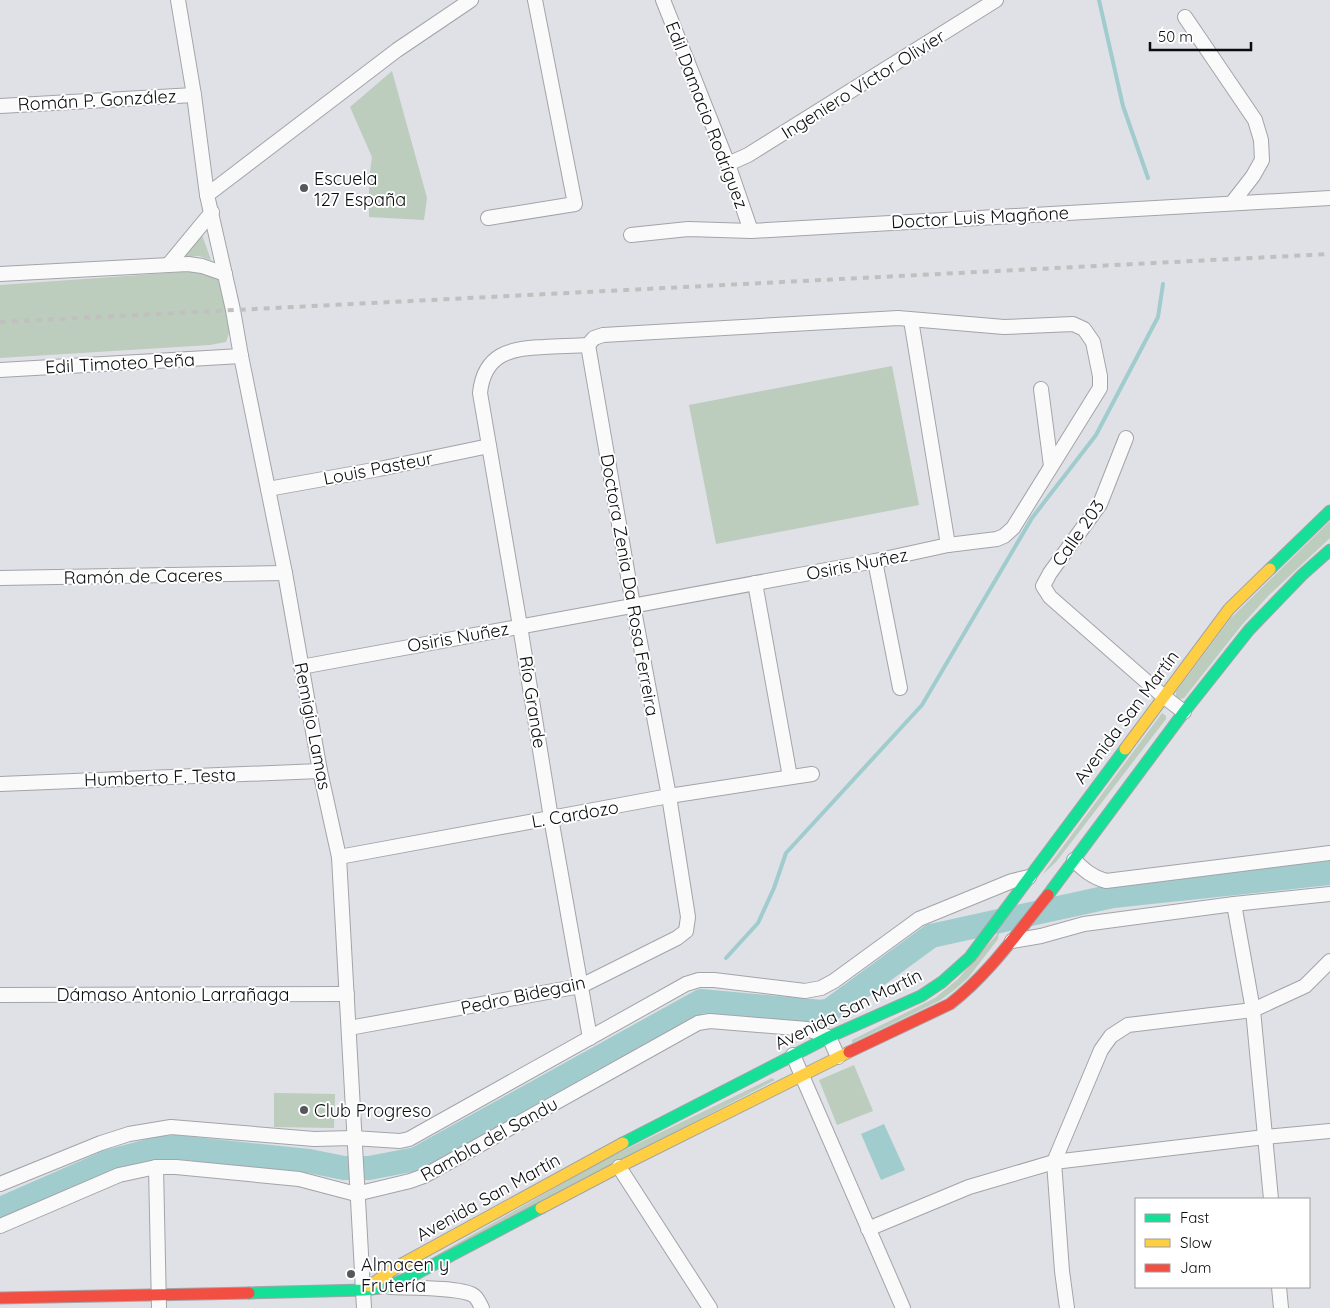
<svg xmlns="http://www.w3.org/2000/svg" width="1330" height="1308" font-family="Quicksand,sans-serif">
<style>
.green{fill:#bcccbd}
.water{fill:#a1ccce}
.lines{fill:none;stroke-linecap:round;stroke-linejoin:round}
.stream{stroke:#a1ccce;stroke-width:4}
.river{stroke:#a1ccce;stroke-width:24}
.street-casing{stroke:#a3a4a8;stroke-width:16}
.fast-casing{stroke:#a3a4a8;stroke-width:13}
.slow-casing{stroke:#a3a4a8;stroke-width:13}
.jam-casing{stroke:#a3a4a8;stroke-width:13}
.street{stroke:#fafafb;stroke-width:14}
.fast{stroke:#16e098;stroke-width:11}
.slow{stroke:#ffcf43;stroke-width:11}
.jam{stroke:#f24e42;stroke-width:11}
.rail{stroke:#c0c0c1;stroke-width:4;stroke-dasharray:6 6;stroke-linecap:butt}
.poi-dot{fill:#55575a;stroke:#fff;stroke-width:2}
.labels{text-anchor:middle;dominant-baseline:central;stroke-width:4;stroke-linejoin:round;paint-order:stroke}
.street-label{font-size:18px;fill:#0b0c0f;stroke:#fff}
.poi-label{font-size:18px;fill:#0b0c0f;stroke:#fff;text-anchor:start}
</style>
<rect width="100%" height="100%" fill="#dfe1e6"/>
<g class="green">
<polygon points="392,71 427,198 424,220 369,217 369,180 372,157 350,107"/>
<polygon points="202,235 211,260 199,256 184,257"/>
<polygon points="196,271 217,278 224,299 230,330 226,342 210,345 0,358 0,285"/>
<polygon points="892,366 919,505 716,544 689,405"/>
<polygon points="1330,521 1330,538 1268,596 1241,626 1184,698 1180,699 1176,697 1176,692 1231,618"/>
<polygon points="1162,713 1166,716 1166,719 1056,862 1042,875"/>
<polygon points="999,932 998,939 968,978 953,991 939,1001 852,1043 852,1040 935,998 958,979"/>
<polygon points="854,1065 873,1111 837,1125 819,1080"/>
<polygon points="772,1078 775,1080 412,1269 602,1161"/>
<polygon points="274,1093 335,1094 334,1128 274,1127"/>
</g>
<polygon class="water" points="884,1124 905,1170 881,1180 861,1134"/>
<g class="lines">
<g class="stream">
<polyline points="1099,0 1123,106 1148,178"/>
<polyline points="726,958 758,923 774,888 786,853 922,705 1032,518 1096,435 1158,317 1163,284"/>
</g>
<polyline class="river" points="0,1209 110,1161 156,1149 175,1147 309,1161 344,1168 369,1168 416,1159 701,1001 822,1012 830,1010 931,936 1113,896 1330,873"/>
<defs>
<g id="street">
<polyline points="178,0 194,95 207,195 233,310 241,356 285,573 320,771 339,857 364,1308"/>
<polyline points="663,0 728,164 751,231"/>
<polyline points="1185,17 1255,120 1261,140 1262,160 1253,176 1232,203"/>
<polyline points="0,106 194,95"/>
<polyline points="728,164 748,155 996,0"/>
<polyline points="207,195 397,50 471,0"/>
<polyline points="488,218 575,204 535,0"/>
<polyline points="631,235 688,229 751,231 1330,198"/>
<polyline points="169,264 212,212"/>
<polyline points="0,274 188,264 202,266 225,274"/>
<polyline points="911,320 948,545"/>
<polyline points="0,370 241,356"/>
<polyline points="1041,389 1051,466"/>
<polyline points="1126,438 1100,504 1050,573 1043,586 1050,597 1163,696 1184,712"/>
<polyline points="268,489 379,469 489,446"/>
<polyline points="875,561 900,688"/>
<polyline points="0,578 285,573"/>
<polyline points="755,583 790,777"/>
<polyline points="301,667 875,561 948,545 997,539 1004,536 1013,528 1100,388 1100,376 1093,342 1084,329 1073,324 1004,327 898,318 603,335 594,338 588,345"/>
<polyline points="0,784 320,771"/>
<polyline points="339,857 669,796 812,774"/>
<path d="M 1074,860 C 1084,870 1092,877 1106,881 L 1330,853"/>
<polyline points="1234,904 1253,1010 1271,1199"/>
<polyline points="1012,941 1041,936 1084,924 1234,904 1330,894"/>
<polyline points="0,995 347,994"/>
<path d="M 349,1028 L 581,986 L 677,938 L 686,931 L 688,917 L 669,796 L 633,605 L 588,345 C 573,346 559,346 544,347 C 510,348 484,354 480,393 L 520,626 L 551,818 L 590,1038"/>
<polyline points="793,1055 903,1308"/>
<polyline points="156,1167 159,1308"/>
<polyline points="619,1167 710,1308"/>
<polyline points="0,1184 101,1143 129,1134 171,1127 314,1139 353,1138 400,1141 409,1139 686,984 699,980 714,980 805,991 821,988 834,981 919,919 1012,881 1029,877"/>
<polyline points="0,1226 119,1175 156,1167 176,1167 299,1179 356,1194 410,1181 424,1176 698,1023 710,1021 807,1029 829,1037 838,1057"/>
<polyline points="868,1229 969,1187 1054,1162 1265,1137 1330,1131"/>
<path d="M 390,1287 C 408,1288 459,1287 473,1295 C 478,1298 479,1303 482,1308"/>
<polyline points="1279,1287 1281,1308"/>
<polyline points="1067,1308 1062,1271 1054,1162 1101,1050 1111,1036 1128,1025 1253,1010 1305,986 1330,961"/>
</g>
<g id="fast">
<polyline points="1270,569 1330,511"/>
<polyline points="1048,895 1184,712 1249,630 1302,575 1330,550"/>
<polyline points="623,1143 829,1037 921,996 942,982 970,957 1125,749"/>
<polyline points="249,1293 364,1290 387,1287 412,1276 541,1208"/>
</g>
<g id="slow">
<polyline points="1125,749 1229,609 1270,569"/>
<polyline points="541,1208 619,1167 849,1052"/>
<polyline points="369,1286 400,1265 623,1143"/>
</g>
<g id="jam">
<path d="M 849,1052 L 950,1004 C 989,974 1017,933 1048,895"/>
<polyline points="0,1298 249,1293"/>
</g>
</defs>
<use href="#street" class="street-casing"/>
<use href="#fast" class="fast-casing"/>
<use href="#slow" class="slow-casing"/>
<use href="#jam" class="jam-casing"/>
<use href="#street" class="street"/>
<use href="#fast" class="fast"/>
<use href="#slow" class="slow"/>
<use href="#jam" class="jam"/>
<polyline class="rail" points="0,322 1330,254"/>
</g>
<g class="poi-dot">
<circle cx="304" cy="188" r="5"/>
<circle cx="304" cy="1110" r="5"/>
<circle cx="351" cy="1274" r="5"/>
</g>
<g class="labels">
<g class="street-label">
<text transform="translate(863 84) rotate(-32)">Ingeniero Víctor Olivier</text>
<text transform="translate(97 100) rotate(-3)">Román P. González</text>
<text transform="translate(707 115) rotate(69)">Edil Damacio Rodríguez</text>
<text transform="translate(980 217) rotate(-3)">Doctor Luis Magñone</text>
<text transform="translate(120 363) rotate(-3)">Edil Timoteo Peña</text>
<text transform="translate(378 468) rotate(-11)">Louis Pasteur</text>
<text transform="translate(1078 533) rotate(-55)">Calle 203</text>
<text transform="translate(857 564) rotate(-11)">Osiris Nuñez</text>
<text transform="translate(143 576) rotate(-1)">Ramón de Caceres</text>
<text transform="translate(630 585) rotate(80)">Doctora Zenia Da Rosa Ferreira</text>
<text transform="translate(458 637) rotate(-10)">Osiris Nuñez</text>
<text transform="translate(533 702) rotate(81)">Río Grande</text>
<text transform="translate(1126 717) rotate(-53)">Avenida San Martín</text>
<text transform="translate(313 726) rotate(79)">Remigio Lamas</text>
<text transform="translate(160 777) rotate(-2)">Humberto F. Testa</text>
<text transform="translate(575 814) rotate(-10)">L. Cardozo</text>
<text x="173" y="994">Dámaso Antonio Larrañaga</text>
<text transform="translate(523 995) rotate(-12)">Pedro Bidegain</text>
<text transform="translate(848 1009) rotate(-26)">Avenida San Martín</text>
<text transform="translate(489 1139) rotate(-29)">Rambla del Sandu</text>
<text transform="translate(488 1197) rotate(-29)">Avenida San Martín</text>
</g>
<g class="poi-label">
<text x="314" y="178">Escuela<tspan x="314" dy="21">127 España</tspan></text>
<text x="314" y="1110">Club Progreso</text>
<text x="361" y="1264">Almacen y<tspan x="361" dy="21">Frutería</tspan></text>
</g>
</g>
<rect x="1135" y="1198" width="175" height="90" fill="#ffffff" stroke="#9d9e9f"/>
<rect x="1145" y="1214" width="25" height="8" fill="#16e098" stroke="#9d9e9f"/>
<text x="1180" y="1223" font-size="15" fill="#0b0c0f">Fast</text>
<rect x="1145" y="1239" width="25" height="8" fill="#ffcf43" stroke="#9d9e9f"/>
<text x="1180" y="1248" font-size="15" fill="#0b0c0f">Slow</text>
<rect x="1145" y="1264" width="25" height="8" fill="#f24e42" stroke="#9d9e9f"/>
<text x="1180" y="1273" font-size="15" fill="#0b0c0f">Jam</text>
<path d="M1150 42v8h101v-8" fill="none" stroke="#0b0c0f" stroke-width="2.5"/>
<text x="1158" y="42" font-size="15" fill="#0b0c0f" stroke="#ffffff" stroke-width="4" paint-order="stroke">50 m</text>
</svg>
